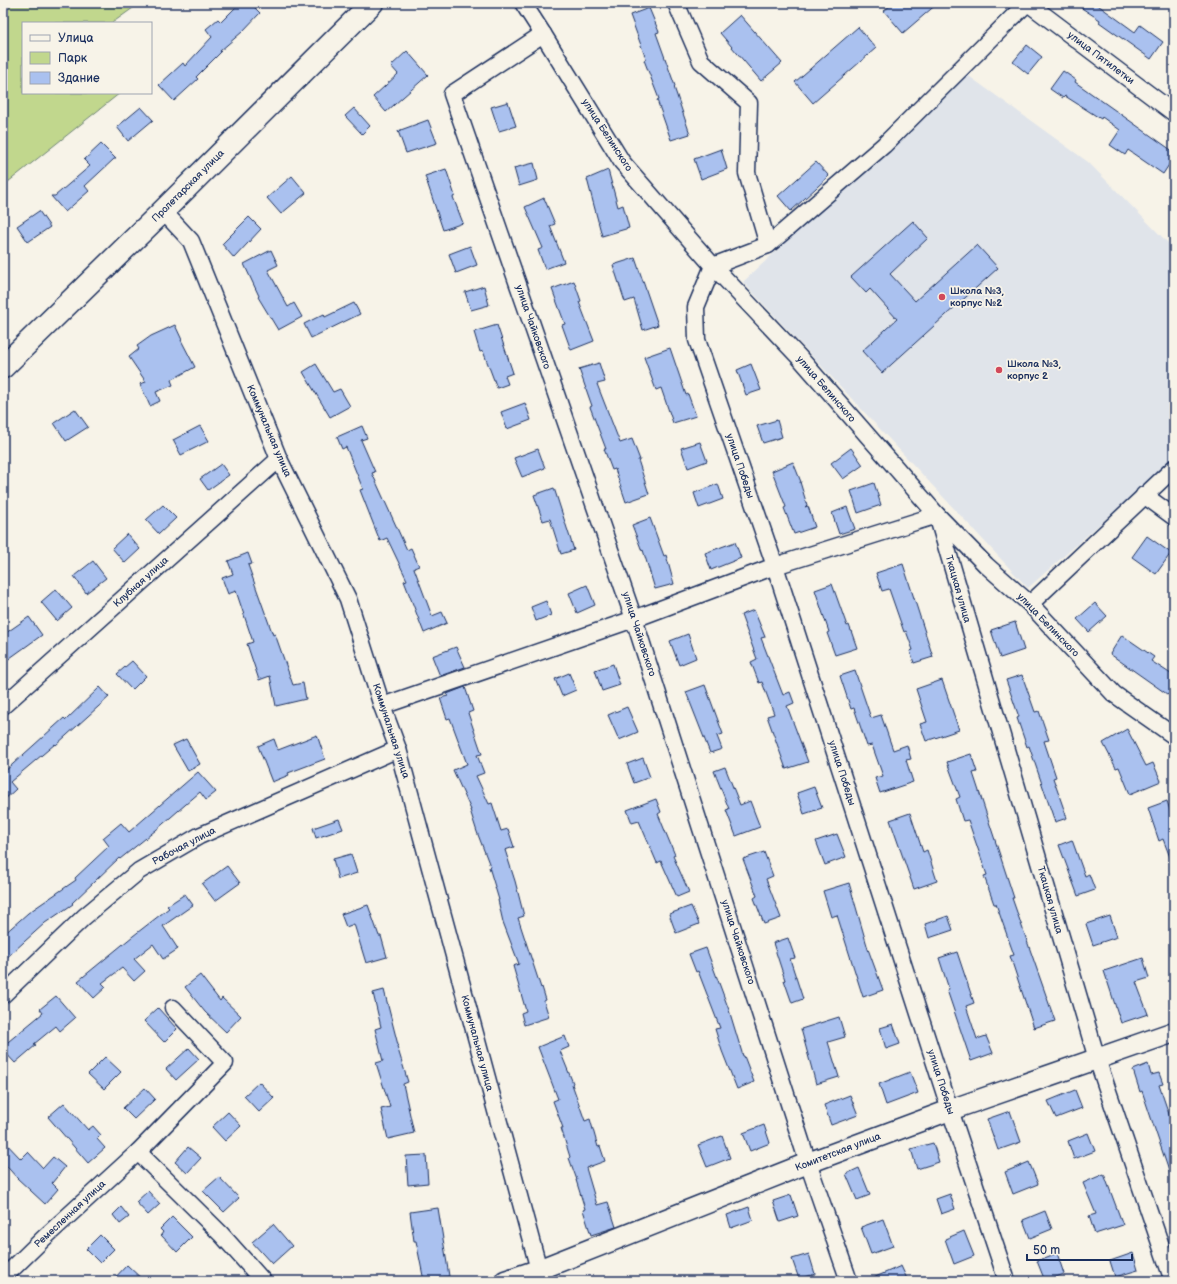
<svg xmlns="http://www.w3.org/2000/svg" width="1177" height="1284" font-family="'Balsamiq Sans',sans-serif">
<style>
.built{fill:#e0e4ea}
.green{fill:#c1d78d;stroke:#6e8376}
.building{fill:#aac1ef;stroke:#1b2f5e}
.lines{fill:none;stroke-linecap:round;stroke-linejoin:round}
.minor-casing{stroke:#1b2f5e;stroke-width:19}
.tertiary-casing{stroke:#1b2f5e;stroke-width:23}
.secondary-casing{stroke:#1b2f5e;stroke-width:25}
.minor{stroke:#f7f3e8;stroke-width:16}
.tertiary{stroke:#f7f3e8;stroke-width:20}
.secondary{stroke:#f7f3e8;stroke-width:22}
.poi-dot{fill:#d1495b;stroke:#f7f3e8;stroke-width:1.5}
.labels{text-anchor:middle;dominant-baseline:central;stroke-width:3.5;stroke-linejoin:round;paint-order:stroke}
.street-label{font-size:10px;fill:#1b2f5e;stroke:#f7f3e8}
.poi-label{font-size:10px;font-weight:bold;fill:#1b2f5e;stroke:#f7f3e8;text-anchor:start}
</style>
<rect width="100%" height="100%" fill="#f7f3e8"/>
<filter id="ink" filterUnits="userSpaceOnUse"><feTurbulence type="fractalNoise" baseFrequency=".025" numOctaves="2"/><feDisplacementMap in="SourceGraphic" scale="8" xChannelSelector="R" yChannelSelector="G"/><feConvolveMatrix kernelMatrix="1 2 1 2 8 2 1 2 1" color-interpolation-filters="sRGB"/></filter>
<g filter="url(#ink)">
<polygon class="built" points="966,74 1088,162 1174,249 1174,458 1028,588 743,282"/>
<polygon class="green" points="3,3 140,3 112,23 23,23 23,93 120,93 3,186"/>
<g class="building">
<polygon points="240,3 250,3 260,13 242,32 220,51 221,52 196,77 198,79 174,101 159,85 183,63 185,66 212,37 206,29 218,19 221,22"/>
<polygon points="893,3 938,3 903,33 884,11"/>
<polygon points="1074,3 1095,3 1135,32 1140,25 1163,42 1151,59 1099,22 1100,20"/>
<polygon points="649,8 659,32 656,33 675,86 674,87 690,134 671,140 657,100 659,99 644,60 646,59 630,15"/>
<polygon points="740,15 782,63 761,81 720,33"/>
<polygon points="858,27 876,48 813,103 795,82"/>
<polygon points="1027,45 1042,57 1028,74 1013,62"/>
<polygon points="407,51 428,75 386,112 373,97 398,74 391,66"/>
<polygon points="1063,71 1076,80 1075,82 1174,152 1174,157 1163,174 1128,150 1125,155 1110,145 1120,130 1102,117 1101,119 1065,96 1063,98 1050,89"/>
<polygon points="508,102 516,126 499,131 491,107"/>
<polygon points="141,107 153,120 128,141 117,127"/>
<polygon points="354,108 370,126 362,134 345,116"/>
<polygon points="428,120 437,143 406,153 398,131"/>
<polygon points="101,144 116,159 114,159 85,186 89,191 65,212 51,196 55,196 90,166 84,160"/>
<polygon points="721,149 727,169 701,179 694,159"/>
<polygon points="816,162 829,176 791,211 778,196"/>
<polygon points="534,163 538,180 519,186 514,168"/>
<polygon points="446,169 455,196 453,197 463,223 443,230 425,176"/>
<polygon points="608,170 618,207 623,205 629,228 602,236 587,179"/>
<polygon points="292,176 306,193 281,214 267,198"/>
<polygon points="544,198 555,224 550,226 564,262 545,269 538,250 543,248 525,207"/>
<polygon points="39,211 50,227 28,242 17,226"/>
<polygon points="249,217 261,229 234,258 222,244"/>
<polygon points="913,221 928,238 890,274 915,301 977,245 998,268 882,373 862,351 897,319 870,289 866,293 851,277"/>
<polygon points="470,246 477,265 456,273 449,254"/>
<polygon points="271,250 278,265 268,270 288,307 294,303 302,317 278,330 258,297 259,296 244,264"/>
<polygon points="635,258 658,325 643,330 634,299 625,302 613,265"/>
<polygon points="574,281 581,301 579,302 594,341 571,350 562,325 565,324 552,289"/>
<polygon points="484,286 489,305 471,310 465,292"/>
<polygon points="354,303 360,314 311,338 304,324 324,314 325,317"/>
<polygon points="175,325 182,340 181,340 195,367 171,380 173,385 156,392 160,401 150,406 140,384 146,382 129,357 139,349 137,346 151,336"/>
<polygon points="497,325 513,373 505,376 508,384 497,388 483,351 480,352 474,332"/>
<polygon points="670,348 686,395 688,394 696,416 673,423 661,388 656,390 644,357"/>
<polygon points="599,363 605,382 597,384 620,443 632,439 640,460 638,460 649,494 626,502 615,469 612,470 604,449 606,449 590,407 592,406 579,369"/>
<polygon points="316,364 333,392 340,389 350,406 330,417 303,372"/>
<polygon points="751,364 761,390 746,395 737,370"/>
<polygon points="525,403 531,420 507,429 501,412"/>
<polygon points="75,409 88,427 66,441 54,423"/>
<polygon points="777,420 782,437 763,443 757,426"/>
<polygon points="200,426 209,441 181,455 173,440"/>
<polygon points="362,426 367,438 361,440 375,472 372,473 407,550 411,548 419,566 414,568 432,616 442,612 447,623 424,633 404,581 407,580 387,538 380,541 360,490 363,489 346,447 342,449 337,437"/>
<polygon points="700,442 707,461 688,468 681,448"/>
<polygon points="851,448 863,465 843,479 831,463"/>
<polygon points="538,449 545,468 522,477 514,458"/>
<polygon points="793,462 801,482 800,482 807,505 805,507 808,506 815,527 794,534 784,508 786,507 772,471"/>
<polygon points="221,464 229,475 208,490 200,479"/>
<polygon points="874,483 881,505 858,513 851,491"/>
<polygon points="718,484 723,499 699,508 694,493"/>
<polygon points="554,488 574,550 561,554 550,519 543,521 534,495"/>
<polygon points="163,505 176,518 159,534 146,520"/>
<polygon points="847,507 855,529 839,534 832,513"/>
<polygon points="650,518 664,556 666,555 674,584 655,589 643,550 642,551 632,525"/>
<polygon points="127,534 140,549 125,563 112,548"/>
<polygon points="1147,536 1171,553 1156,574 1132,557"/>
<polygon points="735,542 741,558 711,570 705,553"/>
<polygon points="248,553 252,564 248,565 273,635 275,634 293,685 303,683 306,699 276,706 270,676 259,680 247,644 253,642 236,591 228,594 222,578 233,574 228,561"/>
<polygon points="93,561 106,578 86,593 74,576"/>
<polygon points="903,564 933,657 914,663 910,651 913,650 906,631 904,632 889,589 882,591 876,573"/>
<polygon points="832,584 847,626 849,625 857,648 835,655 827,633 829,632 815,590"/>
<polygon points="587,585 595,605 577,613 569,593"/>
<polygon points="56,589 72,608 57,621 41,602"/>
<polygon points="546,601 551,615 536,621 531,607"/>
<polygon points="1095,603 1107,616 1089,632 1077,619"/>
<polygon points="754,610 765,637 761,638 783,695 790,692 794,703 787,706 808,762 786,769 767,716 774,714 762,682 759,683 751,662 757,659 741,615"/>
<polygon points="29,617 42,635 3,663 3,635"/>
<polygon points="1015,622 1024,650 1000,658 991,630"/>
<polygon points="688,634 696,658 679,665 670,641"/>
<polygon points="1122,635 1154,657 1151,661 1174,676 1174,699 1110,654"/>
<polygon points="456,647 465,667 440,676 432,656"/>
<polygon points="132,661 146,676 132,690 117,674"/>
<polygon points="613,664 620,685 602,691 595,670"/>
<polygon points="855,671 871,718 881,715 893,750 907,745 911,759 906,760 913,782 880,793 875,778 883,776 872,745 867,746 854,708 851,709 840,676"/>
<polygon points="569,673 576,690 562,696 555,679"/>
<polygon points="1022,675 1035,712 1039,711 1049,740 1044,741 1056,777 1053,778 1067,818 1055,822 1029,746 1027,747 1017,718 1019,717 1006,680"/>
<polygon points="942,680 959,730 926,741 920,724 927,722 916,689"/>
<polygon points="705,685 723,734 717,736 722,749 710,753 686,692"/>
<polygon points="100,687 109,697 56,745 55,744 10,782 16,789 3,801 3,773 64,718 66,720"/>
<polygon points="465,687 473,711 468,713 482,754 477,755 484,773 476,776 489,804 492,803 501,831 508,829 514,847 505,850 515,881 524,916 518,918 541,988 542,987 546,1000 544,1001 549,1017 524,1025 521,1013 526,1011 513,966 519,964 503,922 498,900 499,900 489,867 490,866 477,832 470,810 471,810 453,770 467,764 450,718 447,719 440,698 448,696 447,694"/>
<polygon points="627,707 638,732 619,740 608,715"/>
<polygon points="1127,729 1146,766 1153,763 1161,781 1130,794 1119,767 1116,768 1103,743"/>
<polygon points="317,735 325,759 288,773 289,775 272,782 258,746 274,739 278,750"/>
<polygon points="186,739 200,764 188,771 173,745"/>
<polygon points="971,754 977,772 973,773 1014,898 1012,898 1055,1021 1034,1028 1010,956 1014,955 996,904 994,904 984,876 987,875 968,820 963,821 956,799 960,797 947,762"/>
<polygon points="643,758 650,777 634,783 627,764"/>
<polygon points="725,767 740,805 750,801 760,827 736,836 726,810 729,809 714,771"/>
<polygon points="198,772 216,792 206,800 200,792 156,830 120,859 119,858 72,903 73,904 45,923 3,961 3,935 28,913 76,880 75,878 109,846 103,838 121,823 129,832"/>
<polygon points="814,787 822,808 804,814 797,793"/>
<polygon points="656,799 661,812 658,814 675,855 673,856 689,892 677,897 661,861 657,863 639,821 632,823 627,810"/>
<polygon points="1167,801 1174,823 1173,865 1163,839 1159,841 1148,808"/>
<polygon points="910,813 923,852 927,850 937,881 914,889 890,820"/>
<polygon points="339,819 343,829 316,838 313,828"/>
<polygon points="837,834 846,857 825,865 816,841"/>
<polygon points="1072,840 1085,876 1089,874 1095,890 1078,896 1059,845"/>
<polygon points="764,852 773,876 766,879 781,918 764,924 754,898 757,896 743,859"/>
<polygon points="351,854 357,873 338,879 333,859"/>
<polygon points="227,866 240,883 215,901 202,884"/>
<polygon points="849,883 868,949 883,990 863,997 837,915 831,917 823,891"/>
<polygon points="185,894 193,905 163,926 178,949 163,959 153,944 134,959 145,971 134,981 122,968 102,983 106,987 94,998 78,981 133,936 169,908 167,906"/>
<polygon points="368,905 379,936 381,936 387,957 366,963 354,924 346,927 341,914"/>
<polygon points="691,906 699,924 676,933 669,914"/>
<polygon points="948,916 953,930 929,938 925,924"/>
<polygon points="1110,916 1117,937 1093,945 1086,924"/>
<polygon points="788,938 795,958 790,959 803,999 792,1003 784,980 785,980 773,943"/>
<polygon points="706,948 729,1010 743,1056 744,1056 754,1082 737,1089 722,1051 715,1029 720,1028 698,971 696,972 689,954"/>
<polygon points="957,952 974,1003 966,1006 977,1039 986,1036 993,1053 971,1061 947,990 949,989 939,958"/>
<polygon points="1143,958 1149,978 1136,982 1148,1014 1121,1023 1104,971"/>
<polygon points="200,975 220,1001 222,998 241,1016 226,1032 205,1012 185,987"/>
<polygon points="384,990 398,1045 397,1046 408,1082 403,1084 414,1133 388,1139 381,1109 390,1107 376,1063 383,1061 375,1029 381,1027 373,993"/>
<polygon points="56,996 75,1018 60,1031 56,1026 34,1044 36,1045 15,1063 3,1050 3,1046 43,1013 40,1009"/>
<polygon points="158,1008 177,1029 164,1042 144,1021"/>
<polygon points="839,1017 845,1037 828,1042 839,1077 816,1084 801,1029"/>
<polygon points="893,1024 900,1044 886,1049 880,1028"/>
<polygon points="565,1036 569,1047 560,1051 573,1083 572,1084 585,1121 590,1119 598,1147 600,1146 605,1161 586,1168 597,1205 608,1202 616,1227 591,1235 583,1210 585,1209 576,1180 577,1180 569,1158 570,1157 561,1128 563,1128 553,1101 558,1099 538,1047"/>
<polygon points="189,1048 199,1059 176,1080 166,1069"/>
<polygon points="105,1057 121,1072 104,1089 88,1074"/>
<polygon points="1148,1064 1151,1075 1159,1073 1163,1084 1159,1085 1171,1120 1174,1119 1174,1179 1172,1180 1142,1091 1140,1092 1133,1070"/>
<polygon points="910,1072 918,1093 886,1105 879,1084"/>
<polygon points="259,1082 274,1098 259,1112 244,1096"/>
<polygon points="145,1088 155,1099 134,1119 123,1108"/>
<polygon points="1075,1090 1082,1108 1056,1118 1048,1101"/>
<polygon points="850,1095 858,1115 831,1125 824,1105"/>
<polygon points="64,1103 88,1130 93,1126 101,1135 97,1139 105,1148 88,1163 48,1117"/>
<polygon points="1010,1111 1021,1142 998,1150 987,1119"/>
<polygon points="228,1112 241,1126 225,1141 212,1127"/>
<polygon points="764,1125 770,1143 750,1151 743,1133"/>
<polygon points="1088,1133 1095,1151 1074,1159 1068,1141"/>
<polygon points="722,1136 730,1158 707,1167 698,1145"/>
<polygon points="3,1140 21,1159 28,1152 43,1168 53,1157 65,1167 52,1183 58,1189 45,1204 17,1178 3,1162"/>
<polygon points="933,1143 939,1162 917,1169 911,1149"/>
<polygon points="188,1147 201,1158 187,1173 175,1162"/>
<polygon points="426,1155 428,1183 408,1185 406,1156"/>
<polygon points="1029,1162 1038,1184 1013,1194 1005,1172"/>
<polygon points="859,1168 870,1195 857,1200 846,1174"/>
<polygon points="1104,1174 1123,1225 1095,1234 1089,1216 1096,1214 1083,1183"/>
<polygon points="219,1177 239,1198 224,1212 203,1191"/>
<polygon points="148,1191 160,1204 148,1215 136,1202"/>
<polygon points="950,1194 955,1209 941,1214 936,1199"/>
<polygon points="791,1195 798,1216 780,1222 773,1201"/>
<polygon points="121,1207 129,1217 120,1224 113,1215"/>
<polygon points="749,1207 753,1220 731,1228 727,1215"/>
<polygon points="438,1208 449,1276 424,1281 416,1241 414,1241 410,1212"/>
<polygon points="1045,1211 1052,1229 1030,1238 1023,1220"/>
<polygon points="172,1217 192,1237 177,1252 161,1235 163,1232 160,1229"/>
<polygon points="883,1219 893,1246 871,1254 861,1227"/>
<polygon points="273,1224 292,1246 272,1264 252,1242"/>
<polygon points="964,1231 974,1256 954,1264 945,1239"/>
<polygon points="100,1235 114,1249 100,1263 86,1249"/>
<polygon points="1057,1253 1064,1274 1045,1281 1037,1261"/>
<polygon points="1133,1253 1138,1270 1115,1277 1110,1261"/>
<polygon points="809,1254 815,1274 799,1279 792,1259"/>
<polygon points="127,1265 144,1281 112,1281"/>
<polygon points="901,1266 908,1281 866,1281"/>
</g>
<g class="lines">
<defs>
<g id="minor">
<polyline points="523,3 543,34 622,162 713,266 799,357 937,515 986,565 1030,604 1114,694 1174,736"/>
<polyline points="676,3 701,61 749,103 747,173 768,245"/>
<polyline points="1028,3 1174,113"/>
<polyline points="543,34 452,94 634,619 808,1163 849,1281"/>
<polyline points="163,211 191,241 279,459 348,599 382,706 398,749 542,1281"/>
<polyline points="1144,495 1174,517"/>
<polyline points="1030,604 1174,468"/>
<polyline points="3,706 279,459"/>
<polyline points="382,706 634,619 775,566 937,515 1097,1059 1173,1281"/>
<polyline points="3,995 84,917 139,871 199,836 398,749"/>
<polyline points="173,1008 225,1063 138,1152 221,1234 263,1281"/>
<polyline points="3,1278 44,1238 138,1152"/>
<polyline points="1007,1281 950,1110 775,566 697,340 696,307 713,266 768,245 884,145 1027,3"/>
</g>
<polyline id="tertiary" points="505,1281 538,1270 808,1163 950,1110 1174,1032"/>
<polyline id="secondary" points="3,367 163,211 372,3"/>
</defs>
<use href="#minor" class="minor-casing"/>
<use href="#tertiary" class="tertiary-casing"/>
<use href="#secondary" class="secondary-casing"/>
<use href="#minor" class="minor"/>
<use href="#tertiary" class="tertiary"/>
<use href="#secondary" class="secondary"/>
</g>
</g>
<g class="poi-dot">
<circle cx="942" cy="297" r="4"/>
<circle cx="999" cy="370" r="4"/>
</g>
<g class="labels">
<g class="street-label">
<text transform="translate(1101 58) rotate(37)">улица Пятилетки</text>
<text transform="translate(607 135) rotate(57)">улица Белинского</text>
<text transform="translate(188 186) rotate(-45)">Пролетарская улица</text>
<text transform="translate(533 327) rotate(71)">улица Чайковского</text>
<text transform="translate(826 389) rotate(49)">улица Белинского</text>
<text transform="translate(269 431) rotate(67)">Коммунальная улица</text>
<text transform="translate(740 466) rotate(71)">улица Победы</text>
<text transform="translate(141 582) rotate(-42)">Клубная улица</text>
<text transform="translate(958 589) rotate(74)">Ткацкая улица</text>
<text transform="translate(1048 625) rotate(46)">улица Белинского</text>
<text transform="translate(639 634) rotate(72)">улица Чайковского</text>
<text transform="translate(391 731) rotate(72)">Коммунальная улица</text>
<text transform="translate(842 773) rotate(72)">улица Победы</text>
<text transform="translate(184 846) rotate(-28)">Рабочая улица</text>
<text transform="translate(1050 900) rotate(74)">Ткацкая улица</text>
<text transform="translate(738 942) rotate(72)">улица Чайковского</text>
<text transform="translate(477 1043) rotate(75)">Коммунальная улица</text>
<text transform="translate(941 1082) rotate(72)">улица Победы</text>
<text transform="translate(838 1152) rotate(-21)">Комитетская улица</text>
<text transform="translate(70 1214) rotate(-43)">Ремесленная улица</text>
</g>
<g class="poi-label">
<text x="950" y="291">Школа №3,<tspan x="950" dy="12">корпус №2</tspan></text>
<text x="1007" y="364">Школа №3,<tspan x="1007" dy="12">корпус 2</tspan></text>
</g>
</g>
<rect width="1177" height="1284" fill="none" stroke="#f7f3e8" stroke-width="16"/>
<rect x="8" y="8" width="1161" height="1268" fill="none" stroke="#1b2f5e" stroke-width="1.5" filter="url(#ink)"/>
<rect x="22" y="22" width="130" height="72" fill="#f7f3e8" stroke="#9fa5b1"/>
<rect x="30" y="35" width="20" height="6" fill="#f7f3e8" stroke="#9fa5b1"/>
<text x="58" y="42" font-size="12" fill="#1b2f5e">Улица</text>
<rect x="30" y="52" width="20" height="12" fill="#c1d78d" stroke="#9fa5b1"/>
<text x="58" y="62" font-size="12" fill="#1b2f5e">Парк</text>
<rect x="30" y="72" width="20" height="12" fill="#aac1ef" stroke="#9fa5b1"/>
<text x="58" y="82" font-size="12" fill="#1b2f5e">Здание</text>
<path d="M1027 1254v6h105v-6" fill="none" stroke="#1b2f5e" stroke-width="2"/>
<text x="1033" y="1254" font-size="12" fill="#1b2f5e" stroke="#f7f3e8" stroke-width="3" paint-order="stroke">50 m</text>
</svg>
